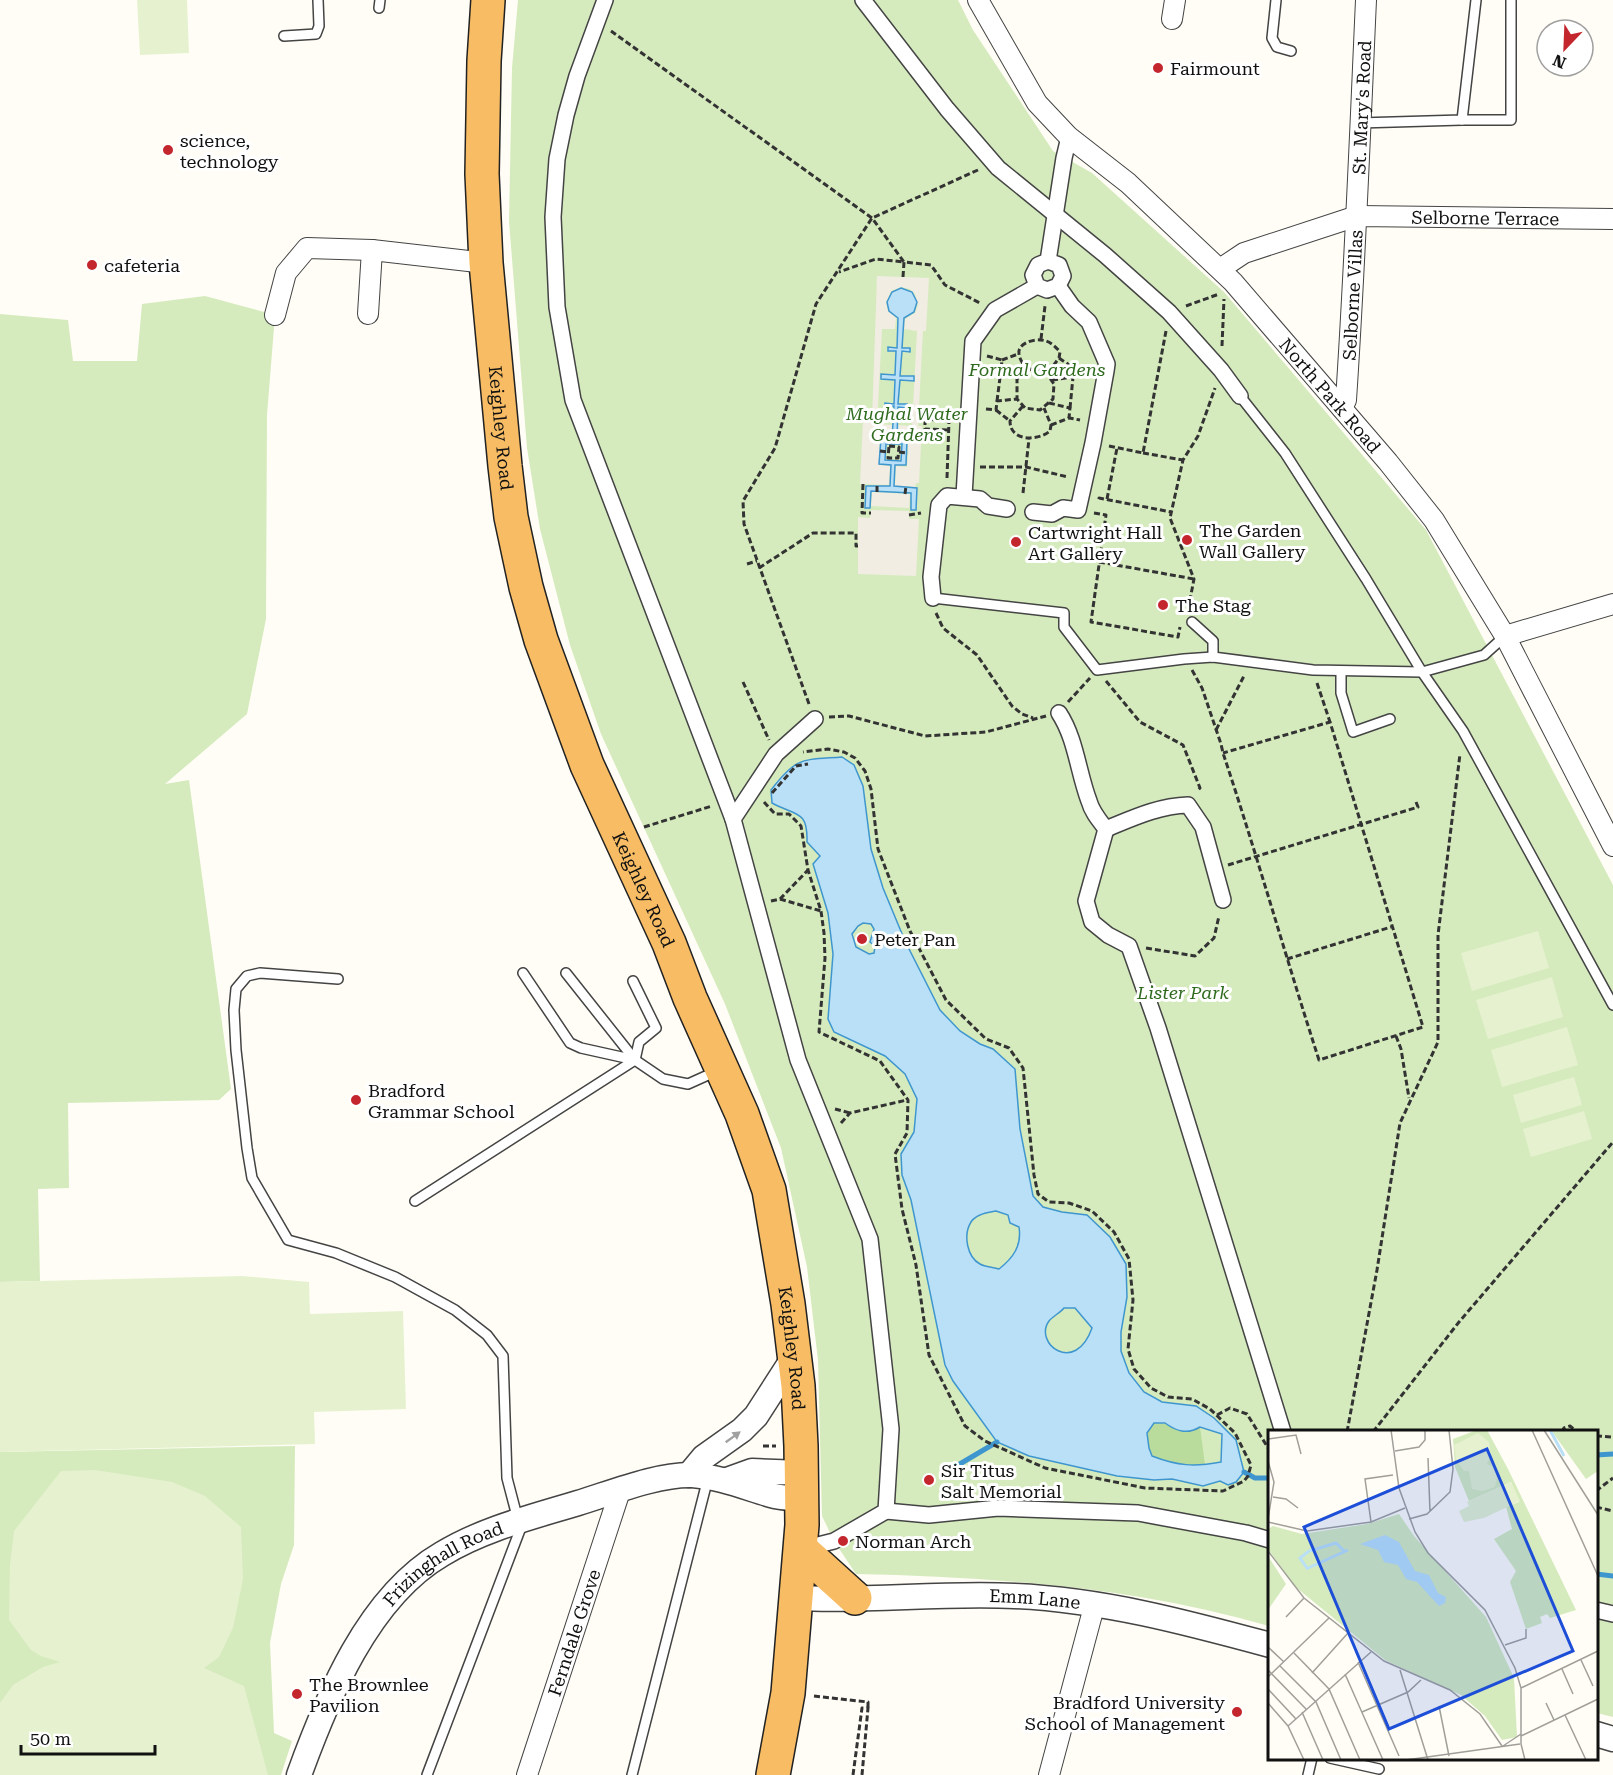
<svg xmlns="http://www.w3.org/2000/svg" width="1613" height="1775" font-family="'Roboto Serif',serif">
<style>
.green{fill:#d5ebbd}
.forest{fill:#b9dc9c}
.pitch{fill:#e6f2cf}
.plaza{fill:#f1ede2}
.water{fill:#b9e0f7;stroke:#3f96cf;stroke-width:1.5;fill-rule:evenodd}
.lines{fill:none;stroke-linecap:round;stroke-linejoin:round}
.stream{stroke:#3f96cf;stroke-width:5}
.service-casing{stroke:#444;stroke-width:12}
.pedestrian-casing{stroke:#444;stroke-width:18}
.minor-casing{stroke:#444;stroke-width:22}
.tertiary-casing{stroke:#444;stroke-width:27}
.trunk-casing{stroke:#222;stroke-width:36}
.path{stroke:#333;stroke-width:3;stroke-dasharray:6 3;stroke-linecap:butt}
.service{stroke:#fff;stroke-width:9}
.pedestrian{stroke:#fff;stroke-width:15}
.minor{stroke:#fff;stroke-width:20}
.tertiary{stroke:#fff;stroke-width:24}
.trunk{stroke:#f7bc64;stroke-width:33}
.oneway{fill:#a0a0a0}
.poi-dot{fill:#c4262e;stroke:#fff;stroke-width:2}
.labels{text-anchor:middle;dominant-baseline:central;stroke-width:6;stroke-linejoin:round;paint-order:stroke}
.poi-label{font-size:18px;fill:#111;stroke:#fff;text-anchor:start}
.street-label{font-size:18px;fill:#111;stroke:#fff}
.park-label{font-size:18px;font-style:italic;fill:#2f6b1f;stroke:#fff}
.inset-river{fill:none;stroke:#b9e0f7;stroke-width:3}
.inset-road{fill:none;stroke:#a09f9a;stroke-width:1.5}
.view{fill:#1d4ed8;fill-opacity:0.15;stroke:#1d4ed8;stroke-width:3}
.inset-edge{fill:none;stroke:#111;stroke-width:3}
</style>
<rect width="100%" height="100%" fill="#fffdf5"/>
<g class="green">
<path d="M 518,0 L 958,0 L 973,30 L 1053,151 L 1092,173 L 1224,292 L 1426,530 L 1613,885 L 1613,1717 L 1597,1713 L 1596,1432 L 1270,1432 L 1269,1626 C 1134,1587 995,1577 856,1574 L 834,1541 L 822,1516 L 818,1360 L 807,1267 L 781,1148 L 725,1004 L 601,734 L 570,645 L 540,529 L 527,448 L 509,221 L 512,68 Z"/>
<polygon points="205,296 275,315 267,415 266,619 247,714 165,784 189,780 231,1089 219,1100 68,1103 69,1188 38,1189 40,1281 0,1282 0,314 68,320 73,361 137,361 142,304"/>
<polygon points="295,1446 294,1545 281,1584 270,1643 274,1733 292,1741 281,1775 0,1775 0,1452"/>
</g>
<polygon class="forest" points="1154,1423 1200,1427 1205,1465 1174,1465 1152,1456 1149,1448 1147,1433"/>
<g class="pitch">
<polygon points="137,0 187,0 189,53 140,55"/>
<polygon points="1538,931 1549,968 1472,991 1461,953"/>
<polygon points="1552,977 1563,1017 1488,1039 1476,1000"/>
<polygon points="1567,1027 1578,1065 1502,1087 1491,1050"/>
<polygon points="1574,1077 1582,1105 1521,1123 1513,1095"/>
<polygon points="1584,1111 1592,1139 1531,1157 1523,1129"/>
<polygon points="242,1276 309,1282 310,1314 403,1311 406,1409 314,1412 315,1444 0,1452 0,1282"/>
<polygon points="95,1470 172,1482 205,1496 241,1527 243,1579 233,1628 219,1657 204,1668 244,1686 268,1775 0,1775 0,1703 13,1685 43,1667 60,1662 41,1656 31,1650 9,1620 10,1565 14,1531 61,1471"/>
</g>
<g class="plaza">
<polygon points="877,276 929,278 926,331 923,331 918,426 922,426 919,483 916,483 915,487 895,486 896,466 907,467 908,453 908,439 897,438 898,425 912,426 917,331 904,329 905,319 915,313 918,305 915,294 910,289 901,287 891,291 886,302 888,311 896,318 895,329 882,329 877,424 892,425 891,438 880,438 879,465 890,466 889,485 860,484 863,420 872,420"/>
<polygon points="872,492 910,494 909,508 871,506"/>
<polygon points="871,510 909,511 909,519 919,519 916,576 858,574 858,517 870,518"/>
</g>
<g class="water">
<path d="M 901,288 L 912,292 L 917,302 L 914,312 L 904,318 L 902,348 L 910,348 L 910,352 L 902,351 L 900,376 L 914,376 L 914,381 L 900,380 L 898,404 L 907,404 L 907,408 L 898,407 L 897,439 L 907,440 L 906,465 L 895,465 L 894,486 L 917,488 L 916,510 L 911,510 L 911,493 L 871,491 L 870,508 L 865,508 L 866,486 L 890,486 L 891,465 L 879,464 L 881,438 L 892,439 L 894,406 L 885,407 L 885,403 L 894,404 L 895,380 L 881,379 L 881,374 L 895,375 L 896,351 L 888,351 L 888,347 L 897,348 L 898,318 L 889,311 L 887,302 L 892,292 ZM 886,444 L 902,444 L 901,461 L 885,460 Z"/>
<path d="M 842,757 L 854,765 L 863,786 L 871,849 L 883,888 L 905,941 L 940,1010 L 960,1031 L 980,1044 L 993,1049 L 1015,1069 L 1020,1129 L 1033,1196 L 1043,1207 L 1062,1212 L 1087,1215 L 1110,1237 L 1126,1264 L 1127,1297 L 1121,1332 L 1121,1351 L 1129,1373 L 1144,1392 L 1162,1402 L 1196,1406 L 1214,1418 L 1236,1440 L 1244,1472 L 1236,1482 L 1228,1485 L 1220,1481 L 1203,1486 L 1172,1479 L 1154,1480 L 1117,1476 L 1029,1456 L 997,1442 L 953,1381 L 945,1365 L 911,1200 L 902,1175 L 901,1154 L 914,1132 L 917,1099 L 905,1074 L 885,1056 L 834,1032 L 828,1019 L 833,954 L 828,913 L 813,864 L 820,856 L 807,842 C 808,809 795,816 772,803 L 771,790 C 797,756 802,760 842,757 ZM 863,923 L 871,924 L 874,929 L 870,942 L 875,946 L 874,953 L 869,954 L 856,947 L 852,934 L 858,926 ZM 996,1211 L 1008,1215 L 1010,1223 L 1019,1227 C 1022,1246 1013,1258 999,1269 C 993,1267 985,1267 980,1264 C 967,1257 963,1235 971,1222 C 976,1214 987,1213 996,1211 ZM 1064,1308 L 1075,1308 L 1092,1328 C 1075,1376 1033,1343 1049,1321 C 1053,1316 1060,1313 1064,1308 ZM 1165,1423 C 1176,1431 1187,1435 1200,1427 L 1222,1434 L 1221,1462 C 1194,1467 1178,1466 1152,1456 L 1149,1448 L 1147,1433 L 1154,1423 Z"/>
</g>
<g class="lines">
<g class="stream">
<polyline points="1596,1455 1613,1454"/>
<polyline points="953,1468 997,1442"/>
<polyline points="1244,1472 1255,1478 1270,1478"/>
<polyline points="1596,1574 1613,1576"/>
</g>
<defs>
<g id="service">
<polyline points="1276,0 1272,38 1277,47 1291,51"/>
<polyline points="379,8 380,0"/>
<polyline points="284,36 316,34 319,26 318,0"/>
<polyline points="1462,120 1511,120 1511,0"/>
<polyline points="1359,123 1462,120 1476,0"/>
<polyline points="1240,396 1285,453 1366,579 1422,672 1463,731 1613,1005"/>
<polyline points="933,598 1064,613 1064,627 1097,670 1184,659 1213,657 1313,670 1422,672 1484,655 1505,636"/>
<polyline points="1192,622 1213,641 1213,657"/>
<polyline points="1341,672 1341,693 1353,732 1390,719"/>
<polyline points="523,973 570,1043 581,1048 635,1060"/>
<polyline points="566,973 635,1060"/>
<polyline points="338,979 260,973 247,976 236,989 234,1010 236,1050 247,1148 252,1178 288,1240 336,1253 395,1277 455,1310 487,1335 503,1356 507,1478 518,1520"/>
<polyline points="633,981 656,1028 639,1042 635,1060"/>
<polyline points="415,1201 635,1060 663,1079 688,1084 717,1071"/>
<polyline points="1330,1758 1379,1769"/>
<polyline points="427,1775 523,1522"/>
<polyline points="632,1775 708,1478"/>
<polyline points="1308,1775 1312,1758"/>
</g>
<g id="pedestrian">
<polyline points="605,0 577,76 566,115 557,159 553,217 557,307 573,400 733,819"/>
<polyline points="863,0 947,109 998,168 1105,255 1169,312 1221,370 1240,396"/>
<polyline points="1048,261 1038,265 1033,275 1037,286 1047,290 1058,286 1063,276 1059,265 1048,261 1064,158 1069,137"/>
<polyline points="964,496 973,341 995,310 1037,286"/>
<polyline points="1033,512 1052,514 1063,508 1078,510 1093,443 1106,371 1107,364 1089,322 1072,306 1058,286"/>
<polyline points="933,598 931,577 939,505 947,496 980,499 988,506 1007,509"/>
<path d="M 1059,713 C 1076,739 1078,772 1089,801 C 1092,812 1099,820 1106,829 L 1086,901 L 1092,922 L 1108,935 L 1129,946 L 1158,1028 L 1283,1432"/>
<path d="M 1106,829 C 1133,818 1158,806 1188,805 L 1203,827 L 1223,900"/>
<polyline points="886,1511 929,1515 998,1508 1138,1513 1246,1533 1270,1540"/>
<polyline points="802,1549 834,1541 886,1511 891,1429 870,1239 798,1060 733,819 776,754 815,719"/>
<polyline points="1596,1610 1613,1614"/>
</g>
<g id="minor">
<path id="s1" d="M 978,0 L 1037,103 L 1069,137 L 1128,183 L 1233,282 L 1388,462 L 1434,520 L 1505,636 L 1613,846"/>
<polyline points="1172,19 1175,0"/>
<path id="s2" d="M 1220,269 L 1244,253 L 1357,216 L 1613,219"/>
<polyline points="368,314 372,250"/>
<polyline points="275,315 286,273 307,248 372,250 486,263"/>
<path id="s3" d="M 1342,408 L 1346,400 C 1355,266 1360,133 1366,0"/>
<polyline points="1505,636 1613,604"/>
<path id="s4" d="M 527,1775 L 620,1491"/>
<polyline points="1049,1775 1095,1603"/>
</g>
<g id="tertiary">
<polyline points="689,1475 704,1457 742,1430 756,1416 794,1357"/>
<polyline points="727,1480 752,1471 802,1473"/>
<path id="s5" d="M 797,1598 C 870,1602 942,1592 1015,1596 C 1103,1600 1185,1622 1270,1645"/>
<polyline points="1596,1734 1613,1739"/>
<path id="s6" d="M 299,1775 C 327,1698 368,1597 442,1554 C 483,1529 532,1517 578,1503 C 611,1493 658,1474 692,1475 C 720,1477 744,1487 771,1495 C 781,1498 792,1498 802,1499"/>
</g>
<g id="trunk">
<path id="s7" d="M 488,0 L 484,61 L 482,174 L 486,263 L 505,466 L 511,517 L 526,587 L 541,640 L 587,765 L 669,943 L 690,998 L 742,1114 L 769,1190 L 788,1304 L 798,1386 L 801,1446 L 802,1525 L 788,1693 L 773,1775"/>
<polyline points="801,1549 855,1598"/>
</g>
</defs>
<use href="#service" class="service-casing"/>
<use href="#pedestrian" class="pedestrian-casing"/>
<use href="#minor" class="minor-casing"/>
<use href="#tertiary" class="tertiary-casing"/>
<use href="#trunk" class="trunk-casing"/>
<g class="path">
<polyline points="611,31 872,218 904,262 876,259 839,272"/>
<polyline points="903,277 904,262 931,265 945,285 980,303"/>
<polyline points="1186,306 1219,294"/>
<polyline points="1041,339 1045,306"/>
<polyline points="1222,346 1224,299"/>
<polyline points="987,356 1002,360 1001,370 1021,376"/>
<polyline points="1059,358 1075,369"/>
<polyline points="1002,360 1018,354"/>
<path d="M 1027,371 C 1025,366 1019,359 1019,354 C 1017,344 1033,339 1040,340 C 1049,340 1055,346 1060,352 L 1059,358 L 1047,374"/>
<polyline points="1052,380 1073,377 1075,369 1089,370"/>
<polyline points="997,401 1001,370"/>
<polyline points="1049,403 1070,408 1069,418"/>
<path d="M 1023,406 L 1010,421 C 1010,442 1038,441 1050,431 L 1051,425 L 1044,408"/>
<polyline points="1070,408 1073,377"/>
<polyline points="986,409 996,410 997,401 1017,399 1025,408 1040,410 1053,399 1054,384 1045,371 1030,369 1017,379 1017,399"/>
<polyline points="996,410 1010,421"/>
<polyline points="937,420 937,412 952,413"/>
<polyline points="1051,425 1069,418 1080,420"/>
<polygon points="889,446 899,447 898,458 888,458"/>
<polyline points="1109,446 1143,453 1166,331"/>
<polyline points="880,451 888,452"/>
<polyline points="899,452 908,453"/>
<polyline points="1143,453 1183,460"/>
<polyline points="980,467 1026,467 1068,477"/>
<polyline points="947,478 949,421 925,419 925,429 949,430"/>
<polyline points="863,484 862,513 871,513"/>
<polyline points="877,492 877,485"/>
<polyline points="1023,493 1029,439"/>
<polyline points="905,494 906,486"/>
<polyline points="1099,499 1099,498 1171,512"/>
<polyline points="1107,499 1117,448"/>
<polyline points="1094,513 1106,515 1091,622 1178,637 1180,627"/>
<polyline points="909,515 921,513"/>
<polyline points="1099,562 1194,579"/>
<polyline points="747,564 757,561"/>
<polyline points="759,568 813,533 856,533 856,546 858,546"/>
<polyline points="1188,610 1194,579 1170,518 1183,460 1198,436 1215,388"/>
<polyline points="936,613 943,628 977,655 1012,706 1022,714 1033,718"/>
<path d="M 1192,670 L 1202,688 L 1221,744 L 1223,753 C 1257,855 1286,958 1319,1060 L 1423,1027 L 1330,722 L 1223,753"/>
<polyline points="1106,681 1140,722 1183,745 1200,788 1197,791"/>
<polyline points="743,682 769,740"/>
<polyline points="1317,683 1330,722"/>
<polyline points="1068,702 1090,678"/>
<polyline points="809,704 744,524 743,501 775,448 816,304 872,218 978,170"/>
<polyline points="829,717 849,716 925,736 986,732 1046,716"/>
<polyline points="1216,730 1245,674"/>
<polyline points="772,793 796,766 808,764"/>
<polyline points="764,802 775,814 789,814 801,826 808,870 821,911 824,933 825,958 819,1032 880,1061 908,1100 907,1133 895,1154 902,1209 916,1265 929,1355 965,1426 985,1441 1045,1468 1145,1488 1223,1491 1244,1481 1248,1476 1251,1465 1235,1433 1210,1409 1192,1399 1168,1397 1151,1388 1134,1369 1128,1349 1133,1300 1129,1259 1114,1232 1092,1211 1069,1203 1049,1202 1038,1194 1034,1175 1023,1068 1009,1048 986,1039 946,1000 910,931 878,849 871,789 865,771 855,758 844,752 828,749 803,752"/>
<polyline points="644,827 712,806"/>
<polyline points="1228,865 1418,807 1416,802"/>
<polyline points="780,899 821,911"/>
<polyline points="771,901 780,899 808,870"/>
<polyline points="1146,948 1195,956 1214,938 1219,916"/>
<polyline points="1287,959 1391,927"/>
<polyline points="1396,1036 1401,1049 1409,1098"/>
<polyline points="835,1109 850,1113"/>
<polyline points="841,1123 850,1113 907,1100"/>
<polyline points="1217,1415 1230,1408 1247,1414 1270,1451"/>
<polyline points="1347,1432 1377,1270 1400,1123 1438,1042 1438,935 1460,754"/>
<polyline points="1373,1432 1459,1322 1613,1142"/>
<polyline points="1562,1432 1564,1428 1570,1426 1577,1432"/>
<polyline points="1596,1436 1613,1437"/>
<polyline points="763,1446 776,1446"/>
<polyline points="1596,1491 1613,1478"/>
<polyline points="1596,1507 1613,1511"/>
<polyline points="814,1696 868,1702 868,1708"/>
<polyline points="853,1775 862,1708 868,1708 862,1775"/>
</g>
<use href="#service" class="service"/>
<use href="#pedestrian" class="pedestrian"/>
<use href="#minor" class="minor"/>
<use href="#tertiary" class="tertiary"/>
<use href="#trunk" class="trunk"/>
</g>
<defs><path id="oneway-solid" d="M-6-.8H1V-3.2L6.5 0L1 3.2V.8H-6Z" transform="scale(1.5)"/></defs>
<use class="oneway" href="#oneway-solid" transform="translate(733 1437) rotate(-36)"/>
<g class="poi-dot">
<circle cx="1158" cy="68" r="6"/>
<circle cx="168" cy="150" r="6"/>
<circle cx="92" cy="265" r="6"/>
<circle cx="1187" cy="540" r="6"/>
<circle cx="1016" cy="542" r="6"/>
<circle cx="1163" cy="605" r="6"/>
<circle cx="862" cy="939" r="6"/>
<circle cx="356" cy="1100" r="6"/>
<circle cx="929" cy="1480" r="6"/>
<circle cx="843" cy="1541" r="6"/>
<circle cx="297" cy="1694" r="6"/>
<circle cx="1237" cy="1712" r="6"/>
</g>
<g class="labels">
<g class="poi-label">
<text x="1170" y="68">Fairmount</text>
<text x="180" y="140">science,<tspan x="180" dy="21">technology</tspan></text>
<text x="104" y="265">cafeteria</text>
<text x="1199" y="530">The Garden<tspan x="1199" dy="21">Wall Gallery</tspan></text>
<text x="1028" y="532">Cartwright Hall<tspan x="1028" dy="21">Art Gallery</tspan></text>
<text x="1175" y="605">The Stag</text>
<text x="874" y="939">Peter Pan</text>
<text x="368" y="1090">Bradford<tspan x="368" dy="21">Grammar School</tspan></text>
<text x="941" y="1470">Sir Titus<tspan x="941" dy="21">Salt Memorial</tspan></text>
<text x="855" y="1541">Norman Arch</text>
<text x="309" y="1684">The Brownlee<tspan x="309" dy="21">Pavilion</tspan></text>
<text x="1225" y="1702" text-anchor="end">Bradford University<tspan x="1225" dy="21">School of Management</tspan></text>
</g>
<g class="street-label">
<text stroke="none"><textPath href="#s3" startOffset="302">St. Mary's Road</textPath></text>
<text stroke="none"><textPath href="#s2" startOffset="276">Selborne Terrace</textPath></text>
<text stroke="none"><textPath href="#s3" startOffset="114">Selborne Villas</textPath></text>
<text stroke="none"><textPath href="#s1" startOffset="534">North Park Road</textPath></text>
<text stroke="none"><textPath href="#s7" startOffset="429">Keighley Road</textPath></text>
<text stroke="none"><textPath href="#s7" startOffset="915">Keighley Road</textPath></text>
<text stroke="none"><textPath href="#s7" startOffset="1401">Keighley Road</textPath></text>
<text stroke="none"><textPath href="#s6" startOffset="264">Frizinghall Road</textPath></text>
<text stroke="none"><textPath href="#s5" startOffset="238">Emm Lane</textPath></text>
<text stroke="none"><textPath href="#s4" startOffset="150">Ferndale Grove</textPath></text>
</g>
<g class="park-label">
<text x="1037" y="369">Formal Gardens</text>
<text x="907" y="413">Mughal Water<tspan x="907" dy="21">Gardens</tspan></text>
<text x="1183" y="992">Lister Park</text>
</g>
</g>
<g transform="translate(1268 1430)">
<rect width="330" height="330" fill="#fffdf5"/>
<path d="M 209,0 L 219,0 L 240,39 L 308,180 L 282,188 L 279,184 L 272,187 L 274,193 L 258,199 L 242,152 L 248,141 L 226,109 L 244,99 L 238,77 L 251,72 L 243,52 L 201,71 L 187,37 L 185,9 ZM 283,0 L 330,0 L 330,41 L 318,49 ZM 131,84 L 146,106 L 218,187 L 246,248 L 249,307 L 234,310 L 217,286 L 193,265 L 117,230 L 25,155 L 0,119 L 0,99 L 5,96 L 34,104 L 99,94 ZM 0,126 L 18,154 L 0,180 Z" fill="#d5ebbd"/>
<path d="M 210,3 L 221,12 L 223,25 L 219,34 L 226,37 L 229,48 L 227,57 L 214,61 L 204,59 L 201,41 L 196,41 L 188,30 L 186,15 ZM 243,52 L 252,71 L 216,88 L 196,92 L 191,81 L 201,76 L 199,72 Z" fill="#e6f2cf"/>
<path d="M 117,105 L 131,112 L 147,141 L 161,145 L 170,163 L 178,167 L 177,173 L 171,176 L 149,152 L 138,149 L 130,135 L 116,132 L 110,120 L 92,114 Z" fill="#b9e0f7"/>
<path class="inset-river" d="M 282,0 L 296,26M 39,138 L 32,128 L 41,121 L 68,113 L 77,122M 38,139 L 80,120"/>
<path class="inset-road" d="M 123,0 L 131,58 L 147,102 L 160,123 L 217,180 L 247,238 L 253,258 L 253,314 L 257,330M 264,0 L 330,146M 276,0 L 330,85M 0,9 L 28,5 L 33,24M 127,21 L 151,17 L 157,10 L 157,0M 160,28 L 162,82M 0,31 L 6,52 L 0,89M 5,67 L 18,69 L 30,78M 141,89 L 159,84 L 182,62 L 185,39 L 181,0M 0,92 L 39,101 L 103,92 L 137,78M 103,92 L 97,49 L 125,45M 0,121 L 36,168 L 116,231 L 182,260 L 212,284 L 234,316M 18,187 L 36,168M 237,215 L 258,208 L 258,199M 0,217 L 16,232M 26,223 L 61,259 L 92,330M 313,230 L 325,256M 90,232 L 131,326M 12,236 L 48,272 L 73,330M 294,239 L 305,264M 0,240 L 38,279M 132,240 L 160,330M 44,243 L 80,203M 77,244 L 115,330M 0,247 L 61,188M 253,258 L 330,221M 0,259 L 28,289M 0,273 L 20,296 L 36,330M 278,273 L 286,290M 171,276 L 181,326M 34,282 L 55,330M 94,282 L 140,262 L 153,250M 297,285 L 318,330M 20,296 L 103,222M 253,306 L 330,269M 235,316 L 253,304M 138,330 L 252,314"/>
<path class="view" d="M 219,19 L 305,221 L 121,299 L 36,97 Z"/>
<rect width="330" height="330" class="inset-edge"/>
</g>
<g transform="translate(1565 48) rotate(203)"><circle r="28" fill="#ffffff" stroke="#a0a0a0" stroke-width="1.5"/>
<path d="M0-4.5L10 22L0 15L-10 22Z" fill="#c4262e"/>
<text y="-9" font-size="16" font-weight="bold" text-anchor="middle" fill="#111111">N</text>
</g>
<path d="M21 1745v9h134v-9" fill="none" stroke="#111111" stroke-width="3"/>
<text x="30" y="1745" font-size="18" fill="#111111" stroke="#ffffff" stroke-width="4.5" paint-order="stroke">50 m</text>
</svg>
